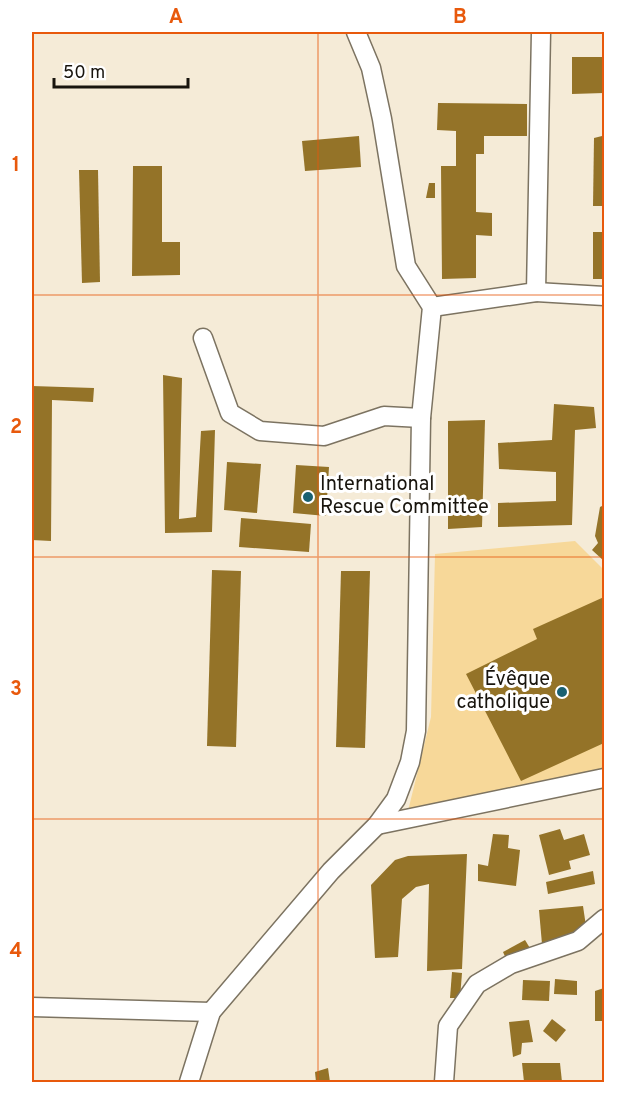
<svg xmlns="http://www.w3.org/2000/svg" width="636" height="1114" font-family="Overpass,sans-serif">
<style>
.green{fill:#f7d899}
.building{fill:#947328}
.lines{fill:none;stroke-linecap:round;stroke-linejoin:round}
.street-casing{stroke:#7c7361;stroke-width:21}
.street{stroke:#fff;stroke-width:18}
.grid{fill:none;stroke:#e8590c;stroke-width:1.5;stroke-opacity:0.55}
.poi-dot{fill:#196071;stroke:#fff;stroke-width:2}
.labels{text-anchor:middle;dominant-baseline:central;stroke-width:6;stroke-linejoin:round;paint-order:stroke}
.poi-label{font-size:20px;fill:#18140d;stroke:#fff;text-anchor:start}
.neatline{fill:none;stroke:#e8590c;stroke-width:2}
.grid-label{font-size:20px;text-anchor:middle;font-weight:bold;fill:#e8590c}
</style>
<rect width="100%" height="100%" fill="#f5ebd7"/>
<polygon class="green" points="575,541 604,570 604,789 408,811 431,717 435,554"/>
<g class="building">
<polygon points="572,57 604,57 604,93 572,94"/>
<polygon points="438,103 527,104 527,136 484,136 484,154 476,154 476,212 492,213 492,236 476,235 476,278 442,279 441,166 456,166 456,131 437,130"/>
<polygon points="359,136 361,167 305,171 302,141"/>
<polygon points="602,136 604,157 604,206 593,206 594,138"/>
<polygon points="133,166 162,166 162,242 180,242 180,275 132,276"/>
<polygon points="79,170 98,170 100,282 82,283"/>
<polygon points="429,183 435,183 435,198 426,198"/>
<rect x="593" y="232" width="11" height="47"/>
<polygon points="163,375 182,378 179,519 196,517 201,431 215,430 212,532 165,533"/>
<polygon points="32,386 94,388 93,402 52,400 51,541 32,540"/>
<polygon points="554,404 594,407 596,428 575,430 572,525 498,527 498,503 556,501 556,472 499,469 498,443 552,440"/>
<polygon points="485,420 482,527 448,529 448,421"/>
<polygon points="227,462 261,464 257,513 224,510"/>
<polygon points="296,465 329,467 326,516 293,513"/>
<polygon points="604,505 604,561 592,550 598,543 595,536 600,507"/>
<polygon points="241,518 311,524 309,552 239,547"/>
<polygon points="212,570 241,571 236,747 207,746"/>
<polygon points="341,571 370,571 365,748 336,747"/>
<polygon points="604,597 604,743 521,781 466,674 537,639 533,629"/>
<polygon points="560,829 564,840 584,834 590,855 569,861 571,869 549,875 539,835"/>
<polygon points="493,834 509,835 508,848 520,850 516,886 478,881 478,864 488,866"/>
<polygon points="467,854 462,969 427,971 429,884 416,887 402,899 398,957 375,958 371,885 395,860 408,856"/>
<polygon points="593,871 595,884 548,894 546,882"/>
<polygon points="583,906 588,940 542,944 539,910"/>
<polygon points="525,940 533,953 511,969 503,952"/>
<polygon points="452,972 462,973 460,998 450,998"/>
<polygon points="555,979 577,981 577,995 554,994"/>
<polygon points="523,980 550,981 549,1001 522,1000"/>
<polygon points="604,988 604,1021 595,1021 595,991"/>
<polygon points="552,1019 566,1030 556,1042 543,1031"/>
<polygon points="529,1020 533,1042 522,1043 521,1054 513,1057 509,1022"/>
<polygon points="522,1063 560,1063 562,1082 524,1082"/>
<polygon points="328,1068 330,1082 316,1082 315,1072"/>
</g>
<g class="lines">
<defs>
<g id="street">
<polyline points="536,292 604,296"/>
<polyline points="432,307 536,292 541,32"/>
<polyline points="203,338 230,413 260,431 324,436 384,416 421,418"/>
<polyline points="377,825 604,778"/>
<polyline points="32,1007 211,1012"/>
<polyline points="189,1082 211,1012 331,871 377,825 396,799 410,762 416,731 421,418 432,307 406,266 382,119 371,68 356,32"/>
<polyline points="444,1082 448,1026 477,984 511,964 578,941 604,919"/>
</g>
</defs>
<use href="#street" class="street-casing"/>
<use href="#street" class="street"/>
</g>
<path class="grid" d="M 318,32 L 318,1082M 32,295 L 604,295M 32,557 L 604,557M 32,819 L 604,819"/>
<g class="poi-dot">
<circle cx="308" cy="497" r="6"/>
<circle cx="562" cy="692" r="6"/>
</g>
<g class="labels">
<g class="poi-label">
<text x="320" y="485">International<tspan x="320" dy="23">Rescue Committee</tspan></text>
<text x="550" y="680" text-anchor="end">Évêque<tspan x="550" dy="23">catholique</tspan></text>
</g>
</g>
<rect width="636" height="1114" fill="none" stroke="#ffffff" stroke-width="66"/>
<path d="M54 78v9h134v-9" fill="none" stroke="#18140d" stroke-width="3"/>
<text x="63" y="78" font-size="18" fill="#18140d" stroke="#ffffff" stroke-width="4.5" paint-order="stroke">50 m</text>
<rect x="33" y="33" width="570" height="1048" class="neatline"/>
<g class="grid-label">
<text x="176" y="23">A</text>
<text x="460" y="23">B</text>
<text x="16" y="171">1</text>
<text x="16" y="433">2</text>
<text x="16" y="695">3</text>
<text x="16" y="957">4</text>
</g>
</svg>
